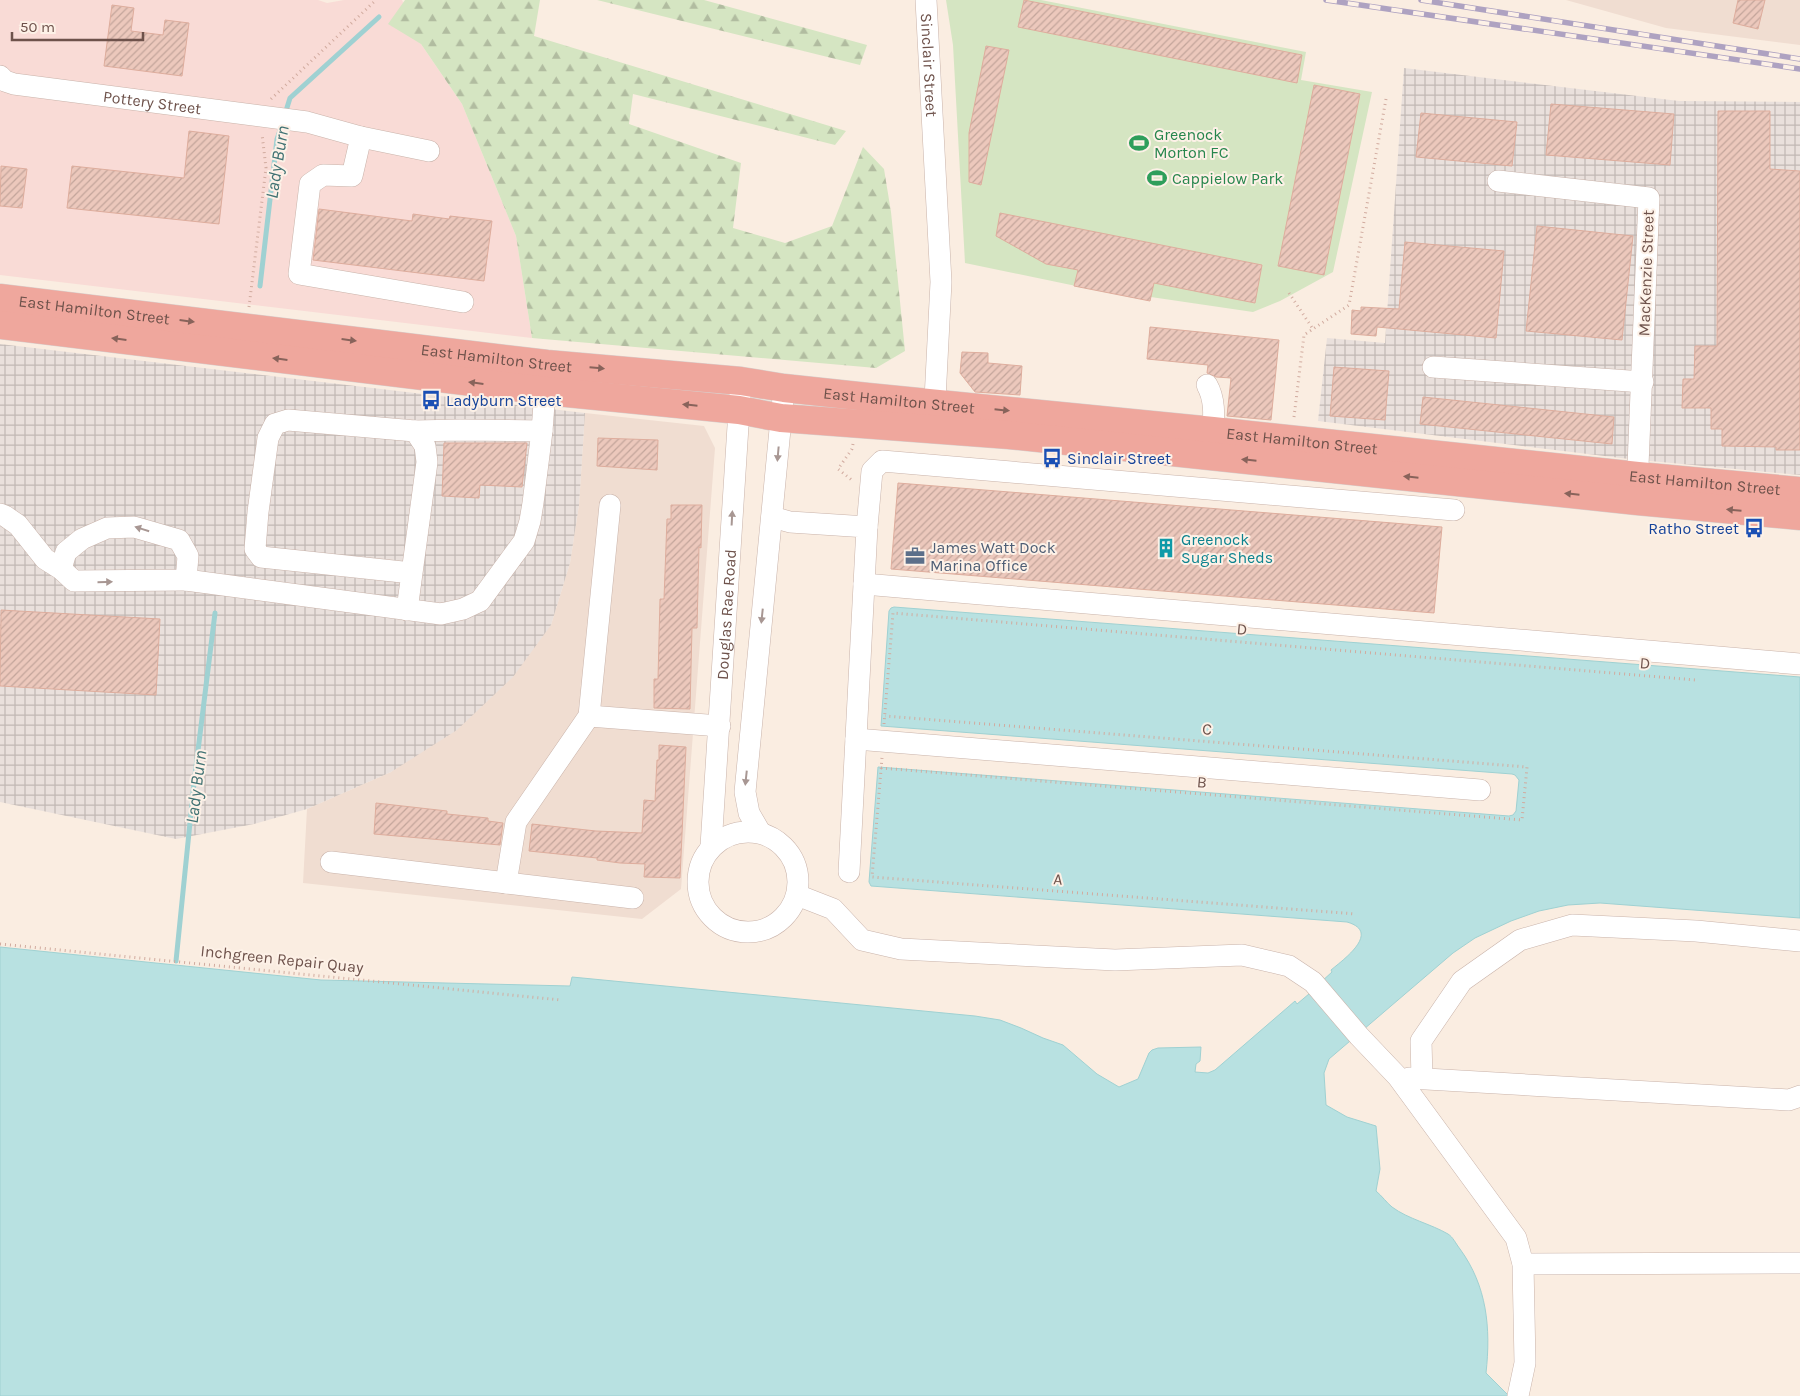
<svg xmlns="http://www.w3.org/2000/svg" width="1800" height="1396" font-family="Karla,sans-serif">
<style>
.residential{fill:#f0ddd1}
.commercial{fill:#f9dbd6}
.industrial{fill:url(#industrial-grid)}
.forest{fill:url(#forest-firs)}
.garden{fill:#d5e5c2}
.water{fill:#b8e1e1;stroke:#9fd1d2}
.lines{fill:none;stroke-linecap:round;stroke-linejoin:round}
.stream{stroke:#9fd1d2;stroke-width:5}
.building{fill:url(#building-hatch);stroke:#dead9d}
.minor-casing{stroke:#c9b3aa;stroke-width:22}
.highway-casing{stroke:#d6cfcd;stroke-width:29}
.path{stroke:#d1ab9f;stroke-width:3;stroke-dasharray:1 4;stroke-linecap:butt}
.minor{stroke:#fff;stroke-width:21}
.highway{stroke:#efa79d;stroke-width:28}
.rail-casing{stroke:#aea2c1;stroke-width:5.5}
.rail{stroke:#fdf1e7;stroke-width:4;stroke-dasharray:11;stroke-linecap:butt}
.oneway{fill:#88635b}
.oneway2{fill:#a89793}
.labels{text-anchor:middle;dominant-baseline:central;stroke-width:4;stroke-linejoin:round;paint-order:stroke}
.street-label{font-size:16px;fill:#6e524b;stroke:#fdf1e7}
.leisure-label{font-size:16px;fill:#27864d;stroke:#fdf1e7;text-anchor:start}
.transit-label{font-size:16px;fill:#164399;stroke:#fdf1e7;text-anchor:start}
.culture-label{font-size:16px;fill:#0d838f;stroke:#fdf1e7;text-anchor:start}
.service-label{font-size:16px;fill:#4e5e75;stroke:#fdf1e7;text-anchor:start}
.water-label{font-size:18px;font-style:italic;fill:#407273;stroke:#fdf1e7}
</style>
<defs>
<pattern id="industrial-grid" width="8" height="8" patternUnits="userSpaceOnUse" patternTransform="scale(1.25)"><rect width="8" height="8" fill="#e9e0dc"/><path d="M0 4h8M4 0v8" fill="none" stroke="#c1b8b4"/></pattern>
<pattern id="forest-firs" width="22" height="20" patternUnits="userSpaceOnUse" patternTransform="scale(1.25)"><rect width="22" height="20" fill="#d5e5c2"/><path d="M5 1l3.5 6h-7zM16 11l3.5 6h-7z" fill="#b1bca0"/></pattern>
<pattern id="building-hatch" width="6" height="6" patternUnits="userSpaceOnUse" patternTransform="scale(1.25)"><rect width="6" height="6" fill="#ecc8bc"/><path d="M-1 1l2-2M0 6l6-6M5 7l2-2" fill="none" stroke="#c3a59b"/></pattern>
</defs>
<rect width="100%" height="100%" fill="#faede1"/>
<g class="residential">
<polygon points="1566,0 1800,0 1800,45 1666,28"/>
<polygon points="585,413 704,426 715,448 681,889 642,919 303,883 307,809 391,772 551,625 570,563 579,505"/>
</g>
<polygon class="commercial" points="0,0 318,0 327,3 344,0 402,0 421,44 462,104 516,236 532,338 0,275"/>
<g class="industrial">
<polygon points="1404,68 1679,101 1800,102 1800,475 1629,459 1318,421 1327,338 1385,343"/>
<polygon points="0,344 585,413 579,505 570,563 551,625 513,677 457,730 391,772 307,809 254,824 176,839 0,802"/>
</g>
<g class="forest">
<polygon points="405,0 540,0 534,36 846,131 835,145 633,94 629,124 741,163 733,228 785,243 832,226 863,147 884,169 891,212 905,351 876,368 532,338 516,236 462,104 421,44 388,24"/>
<polygon points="597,0 704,0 867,45 860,65"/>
</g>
<polygon class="garden" points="946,0 1041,0 1306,52 1301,80 1372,92 1333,272 1280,301 1253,312 1076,286 965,263 953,45"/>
<path class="water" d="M 894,607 L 1800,677 L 1800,918 L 1600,903 L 1568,905 L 1539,911 L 1511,921 L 1475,938 L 1453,953 L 1329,1059 L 1324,1073 L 1326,1105 L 1347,1117 L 1376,1126 L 1380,1169 L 1376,1191 C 1382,1196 1387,1203 1392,1207 C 1408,1219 1431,1224 1448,1234 C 1453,1237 1456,1244 1460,1249 C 1487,1286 1491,1328 1486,1373 L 1509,1396 L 0,1396 L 0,947 L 321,980 L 570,986 L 572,977 L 975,1016 L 1000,1020 L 1021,1028 L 1043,1038 L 1063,1045 L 1097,1074 L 1119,1087 L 1138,1079 L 1149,1053 L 1152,1050 L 1158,1048 L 1201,1047 L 1200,1061 L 1196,1064 L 1195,1072 L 1208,1073 L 1215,1070 L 1295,1001 L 1297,1004 L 1322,983 L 1321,982 L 1332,972 L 1331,970 C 1343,960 1382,932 1347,922 L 871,886 L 869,882 L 878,767 L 1509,816 L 1513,815 L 1516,811 L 1519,780 L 1515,775 L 1512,774 L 881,726 L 889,611 L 891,608 Z"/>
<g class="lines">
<g class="stream">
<polyline points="285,114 290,98 379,17"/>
<polyline points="260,286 277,139 282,125"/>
<polyline points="176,961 194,783 215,613"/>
</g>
</g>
<g class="building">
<polygon points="1024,0 1302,55 1297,83 1018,27"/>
<polygon points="1738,0 1765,0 1758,29 1733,23"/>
<polygon points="112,5 134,8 131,31 163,35 165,20 189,23 182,76 104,66"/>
<polygon points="986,46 1009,50 981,185 969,182 969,133"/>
<polygon points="1314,85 1360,94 1324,275 1278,266"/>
<polygon points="1551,104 1674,114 1670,165 1546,155"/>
<polygon points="1718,111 1770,111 1770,169 1800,171 1800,450 1776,450 1776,447 1722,446 1722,429 1711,429 1711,408 1682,408 1683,379 1694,379 1695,346 1717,346"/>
<polygon points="1421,113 1517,122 1512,166 1416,157"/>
<polygon points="189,131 229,136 219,224 67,208 72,166 184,178"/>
<polygon points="1,166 27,169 22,208 0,206"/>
<polygon points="319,209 412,221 413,214 449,219 450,216 492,221 484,281 313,260"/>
<polygon points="1000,213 1262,265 1255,303 1154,283 1150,301 1074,286 1078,270 1046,264 996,236"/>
<polygon points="1537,226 1633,236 1622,340 1526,331"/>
<polygon points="1405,242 1504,251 1496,338 1377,327 1376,336 1351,334 1352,310 1361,311 1361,307 1399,309"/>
<polygon points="1150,327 1279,340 1271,420 1227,416 1231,378 1216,377 1207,373 1208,365 1147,359"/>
<polygon points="962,352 988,353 988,363 1022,366 1020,395 975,392 960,373"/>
<polygon points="1334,367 1389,371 1385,420 1330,416"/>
<polygon points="1423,397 1614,417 1612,444 1420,424"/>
<polygon points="598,438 658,440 657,470 597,466"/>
<polygon points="444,443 527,443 522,487 480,485 479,498 442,496"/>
<polygon points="898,483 1442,527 1434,613 891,569"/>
<polygon points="671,505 702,505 701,548 699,547 697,628 692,628 690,709 654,708 654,679 658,679 660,599 664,599 667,519 671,519"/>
<polygon points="1,610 160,619 156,695 0,686"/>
<polygon points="659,745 686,747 680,878 644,877 645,864 620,863 597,860 597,858 529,851 532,824 596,831 642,833 644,800 655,801 657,760 659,760"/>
<polygon points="376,803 447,811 447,814 488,818 488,821 503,823 500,845 374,834"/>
</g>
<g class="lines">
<defs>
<g id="minor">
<path id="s1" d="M 926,0 L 941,282 L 934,419"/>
<path id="s2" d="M 0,76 L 5,81 L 14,84 L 307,122 L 361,137 L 352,176 L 323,175 L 310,184 L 299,274 L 463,302"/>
<polyline points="361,137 429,151"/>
<polyline points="1498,181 1649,198 1637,490"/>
<polyline points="1433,367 1643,382"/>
<path d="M 1207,385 C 1215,399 1214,415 1213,431"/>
<polyline points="415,431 460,430 542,431"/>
<polyline points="0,514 5,516 18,525 45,559 61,569 74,581 186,580 188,556 179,540 134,527 107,528 82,539 66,552 61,569"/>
<polyline points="772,517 790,522 867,527 849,872"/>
<polyline points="867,527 872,471 882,461 1454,510"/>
<polyline points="186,580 441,614 463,609 480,601 524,541 530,521 533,503 542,431 546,377"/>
<polyline points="864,584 1800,664"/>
<polyline points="407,610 427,462 425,446 415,431 288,420 275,424 268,438 258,512 255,549 261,557 412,573"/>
<polyline points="589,716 720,726"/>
<polyline points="856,739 1480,790"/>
<circle cx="748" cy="882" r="50"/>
<polyline points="760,832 749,813 745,792 784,388"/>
<path id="s3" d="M 711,846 L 740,395"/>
<polyline points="331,862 633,898"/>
<polyline points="506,883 516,822 589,716 610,505"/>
<polyline points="797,895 833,909 862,940 901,949 1115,960 1242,955 1289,966 1313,982 1359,1036 1398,1077 1516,1238 1523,1264 1525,1363 1518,1396"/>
<polyline points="1409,1078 1789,1100 1800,1096"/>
<polyline points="1422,1078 1421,1041 1462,981 1520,940 1572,925 1696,931 1800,941"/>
<polyline points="1523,1264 1800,1263"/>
</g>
<g id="highway">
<path id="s4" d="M 0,298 L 547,364 L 741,381 L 784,388 L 868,397 L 1213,431 L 1638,476 L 1800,491"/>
<polyline points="0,325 546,391 739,410 781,418 1009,435 1637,501 1800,516"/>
</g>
</defs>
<use href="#minor" class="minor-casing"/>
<use href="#highway" class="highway-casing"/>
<g class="path">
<polyline points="271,99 376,0"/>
<polyline points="1289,293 1313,329"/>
<polyline points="249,307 266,168 262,134"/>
<polyline points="1294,417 1304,335 1349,305 1386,99"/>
<polyline points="853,444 852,449 838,469 853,481"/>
<polyline points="884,724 893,613 1696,680"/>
<polyline points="882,758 872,877 1356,914"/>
<polyline points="881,768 1522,820 1527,767 885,716"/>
<polyline points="0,944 561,1000"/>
</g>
<use href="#minor" class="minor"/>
<use href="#highway" class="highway"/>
<defs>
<g id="rail">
<polyline points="1326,0 1800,69"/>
<polyline points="1421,0 1800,59"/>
</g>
</defs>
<use href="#rail" class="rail-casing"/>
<use href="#rail" class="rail"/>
</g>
<defs><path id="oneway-solid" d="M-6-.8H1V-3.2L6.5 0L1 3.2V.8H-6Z" transform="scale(1.25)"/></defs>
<g class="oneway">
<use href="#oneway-solid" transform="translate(187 321) rotate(7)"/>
<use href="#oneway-solid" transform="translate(119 339) rotate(-173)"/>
<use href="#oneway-solid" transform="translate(349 340) rotate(7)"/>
<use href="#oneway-solid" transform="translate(280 359) rotate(-173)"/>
<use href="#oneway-solid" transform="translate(597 368) rotate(5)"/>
<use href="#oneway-solid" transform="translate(476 383) rotate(-173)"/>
<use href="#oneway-solid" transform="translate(690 405) rotate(-174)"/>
<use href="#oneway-solid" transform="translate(1002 410) rotate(6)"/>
<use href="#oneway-solid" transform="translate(1249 460) rotate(-174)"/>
<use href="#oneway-solid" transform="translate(1411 477) rotate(-174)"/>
<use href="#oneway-solid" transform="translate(1572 494) rotate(-174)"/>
<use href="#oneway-solid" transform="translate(1734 510) rotate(-175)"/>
</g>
<g class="oneway2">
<use href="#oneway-solid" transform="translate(778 454) rotate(95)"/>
<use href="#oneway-solid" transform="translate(732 518) rotate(-87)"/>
<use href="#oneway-solid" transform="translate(142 529) rotate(-163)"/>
<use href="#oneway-solid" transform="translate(105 582) rotate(-1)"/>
<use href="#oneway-solid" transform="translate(762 616) rotate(96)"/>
<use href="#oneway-solid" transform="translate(746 778) rotate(96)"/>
</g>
<defs>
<symbol id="stadium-bare" viewBox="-9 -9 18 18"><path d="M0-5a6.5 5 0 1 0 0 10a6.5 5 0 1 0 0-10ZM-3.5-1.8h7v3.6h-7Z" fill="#2e9e5b" stroke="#fdf1e7" stroke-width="2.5" paint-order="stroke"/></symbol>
<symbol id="bus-bare" viewBox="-9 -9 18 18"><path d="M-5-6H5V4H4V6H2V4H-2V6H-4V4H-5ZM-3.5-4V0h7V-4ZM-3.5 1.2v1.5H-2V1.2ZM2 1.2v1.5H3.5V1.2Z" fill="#1a4fb4" stroke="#fdf1e7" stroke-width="2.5" paint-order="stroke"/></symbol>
<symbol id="building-bare" viewBox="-9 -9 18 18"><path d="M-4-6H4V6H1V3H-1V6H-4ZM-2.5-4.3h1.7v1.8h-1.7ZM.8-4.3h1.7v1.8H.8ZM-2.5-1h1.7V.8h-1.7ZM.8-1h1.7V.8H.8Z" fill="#0f9aa8" stroke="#fdf1e7" stroke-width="2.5" paint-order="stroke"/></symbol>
<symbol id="office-bare" viewBox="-9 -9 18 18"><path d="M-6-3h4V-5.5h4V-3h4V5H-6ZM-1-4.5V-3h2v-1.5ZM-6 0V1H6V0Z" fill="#5c6f8a" stroke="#fdf1e7" stroke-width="2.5" paint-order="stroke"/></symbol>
</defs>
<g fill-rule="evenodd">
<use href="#stadium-bare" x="1125" y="129" width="28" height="28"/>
<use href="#stadium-bare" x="1143" y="164" width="28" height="28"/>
<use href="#bus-bare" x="417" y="386" width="28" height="28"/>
<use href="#bus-bare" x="1038" y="444" width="28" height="28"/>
<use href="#bus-bare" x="1740" y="514" width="28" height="28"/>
<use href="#building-bare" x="1152" y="534" width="28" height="28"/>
<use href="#office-bare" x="901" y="542" width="28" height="28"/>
</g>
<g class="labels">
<g class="street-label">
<text stroke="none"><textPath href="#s1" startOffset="65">Sinclair Street</textPath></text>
<text stroke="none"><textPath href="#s2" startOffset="156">Pottery Street</textPath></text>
<text transform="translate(1646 273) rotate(-88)">MacKenzie Street</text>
<text stroke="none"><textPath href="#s4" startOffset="95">East Hamilton Street</textPath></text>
<text stroke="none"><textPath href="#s4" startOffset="500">East Hamilton Street</textPath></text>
<text stroke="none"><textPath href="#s4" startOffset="905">East Hamilton Street</textPath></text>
<text stroke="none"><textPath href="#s4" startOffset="1310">East Hamilton Street</textPath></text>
<text stroke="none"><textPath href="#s4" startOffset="1715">East Hamilton Street</textPath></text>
<text stroke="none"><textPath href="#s3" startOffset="232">Douglas Rae Road</textPath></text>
<text transform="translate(1242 629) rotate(5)">D</text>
<text transform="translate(1645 663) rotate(5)">D</text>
<text transform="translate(1207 729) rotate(5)">C</text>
<text transform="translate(1202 782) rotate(5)">B</text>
<text transform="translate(1058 879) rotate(4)">A</text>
<text transform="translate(282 959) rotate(6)">Inchgreen Repair Quay</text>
</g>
<g class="leisure-label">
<text x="1154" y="134">Greenock<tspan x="1154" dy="18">Morton FC</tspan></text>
<text x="1172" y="178">Cappielow Park</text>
</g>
<g class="transit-label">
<text x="446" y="400">Ladyburn Street</text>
<text x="1067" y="458">Sinclair Street</text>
<text x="1739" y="528" text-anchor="end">Ratho Street</text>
</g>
<g class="culture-label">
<text x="1181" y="539">Greenock<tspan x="1181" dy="18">Sugar Sheds</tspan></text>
</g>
<g class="service-label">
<text x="930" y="547">James Watt Dock<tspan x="930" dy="18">Marina Office</tspan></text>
</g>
<g class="water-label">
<text transform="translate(277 162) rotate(-81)">Lady Burn</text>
<text transform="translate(196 787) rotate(-83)">Lady Burn</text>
</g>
</g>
<path d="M12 32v8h131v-8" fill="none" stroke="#6e524b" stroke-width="2.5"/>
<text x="20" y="32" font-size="15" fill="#6e524b" stroke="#fdf1e7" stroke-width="4" paint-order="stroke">50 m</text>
</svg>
